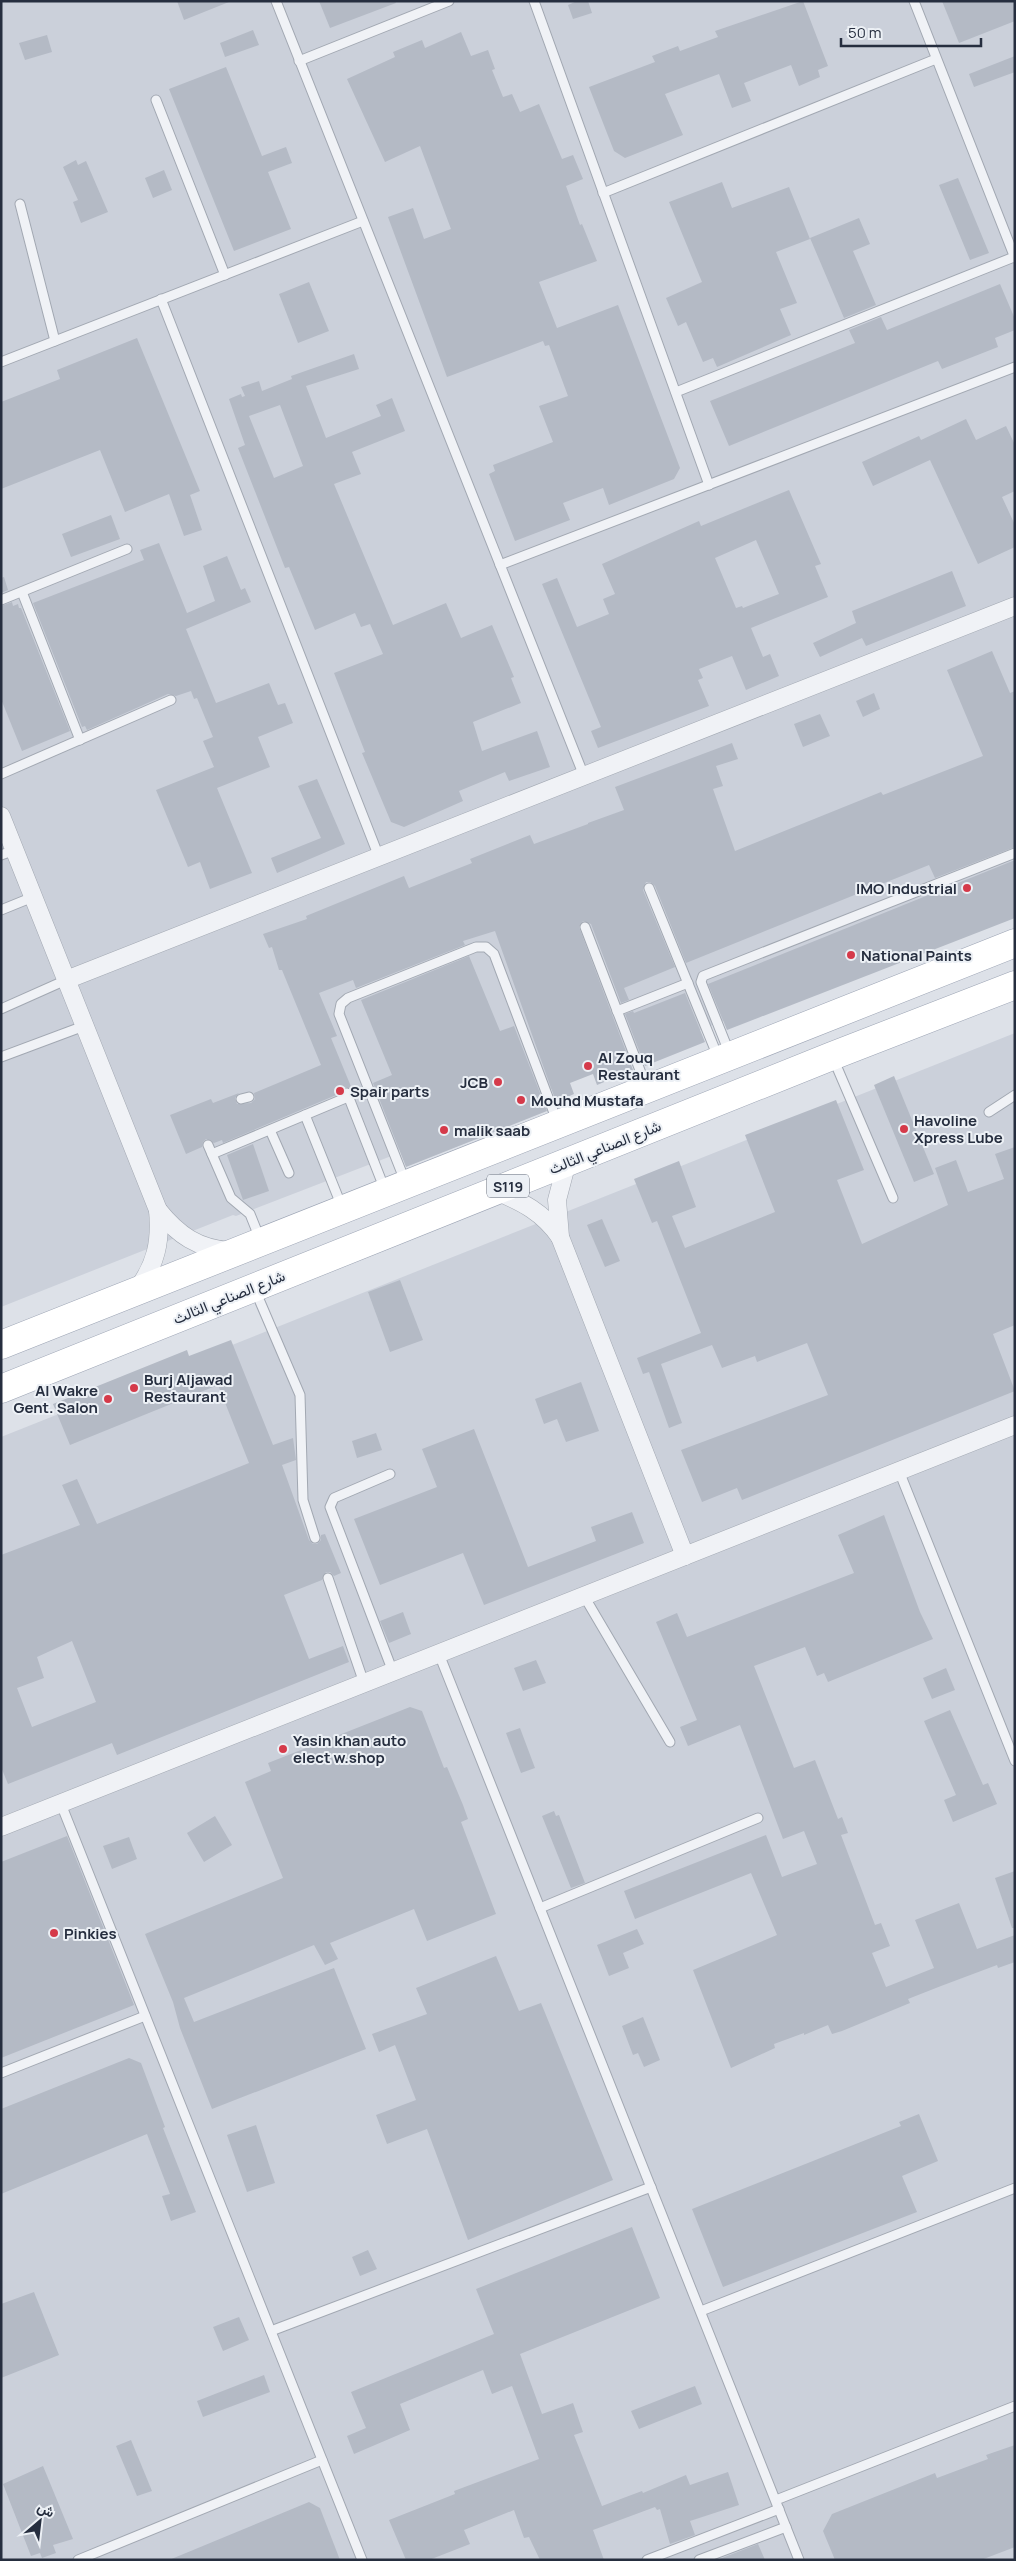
<svg xmlns="http://www.w3.org/2000/svg" width="1016" height="2561" font-family="Manrope,Vazirmatn,sans-serif">
<style>
.built{fill:#cbd0da}
.building{fill:#b4bac5;fill-rule:evenodd}
.lines{fill:none;stroke-linecap:round;stroke-linejoin:round}
.service-casing{stroke:#a2a8b2;stroke-width:11}
.minor-casing{stroke:#a2a8b2;stroke-width:19}
.primary-casing{stroke:#9ca4b4;stroke-width:29}
.service{stroke:#f0f2f6;stroke-width:9}
.minor{stroke:#f0f2f6;stroke-width:18}
.primary{stroke:#fff;stroke-width:28}
.poi-dot{fill:#d53a4a;stroke:#ecf0f5;stroke-width:2}
.labels{text-anchor:middle;dominant-baseline:central;stroke-width:4;stroke-linejoin:round;paint-order:stroke}
.shield{fill:#ecf0f5;stroke:#616876;stroke-width:1}
.shield-label{font-size:14px;font-weight:bold;fill:#262e3f}
.poi-label{font-size:15px;font-weight:bold;fill:#262e3f;stroke:#ecf0f5;text-anchor:start}
.street-label{font-size:15px;fill:#262e3f;stroke:#ecf0f5}
</style>
<rect width="100%" height="100%" fill="#dde1e8"/>
<g class="built">
<polygon points="1,1 1015,1 1015,905 393,1152 394,1155 236,1216 233,1215 1,1307"/>
<polygon points="1015,1033 1015,2560 1,2560 1,1437"/>
</g>
<g class="building">
<polygon points="177,1 229,1 229,2 184,20"/>
<polygon points="319,1 395,1 396,3 330,28"/>
<polygon points="577,1 588,1 592,13 573,19 568,5"/>
<polygon points="803,1 828,66 818,70 820,77 799,86 791,65 744,83 751,101 732,108 719,74 665,94 683,135 625,158 614,151 589,87 655,62 652,56 678,46 680,51 718,37 715,31"/>
<polygon points="942,1 1015,1 1015,21 959,43"/>
<polygon points="253,30 259,45 225,57 220,43"/>
<polygon points="461,32 471,56 488,50 495,69 492,70 503,97 512,94 520,112 539,104 562,159 573,155 583,179 566,186 580,225 582,224 597,261 539,282 557,328 618,305 680,468 674,479 609,505 603,488 563,503 570,520 515,541 489,474 495,471 493,465 553,442 539,406 568,396 549,345 545,346 543,341 447,377 388,217 413,208 424,239 451,229 420,146 385,162 347,79 395,57 393,52 422,40 425,48"/>
<polygon points="47,35 52,52 25,60 19,43"/>
<polygon points="1015,56 1015,72 974,87 969,74"/>
<polygon points="226,67 262,156 286,147 292,163 268,172 291,229 234,251 169,89"/>
<polygon points="76,160 78,165 86,161 108,212 81,223 73,202 78,200 63,167"/>
<polygon points="164,170 172,190 153,198 145,178"/>
<polygon points="958,178 989,253 970,260 939,185"/>
<polygon points="722,182 732,208 789,187 810,239 776,252 797,303 780,309 791,335 717,367 713,358 703,362 686,322 678,326 666,298 702,282 669,202"/>
<polygon points="859,218 870,244 853,251 876,305 844,318 810,238"/>
<polygon points="309,282 329,331 298,343 279,294"/>
<polygon points="1000,284 1015,319 1015,330 995,338 998,347 942,369 938,361 729,446 710,401 855,343 849,330 881,317 887,330"/>
<polygon points="137,338 200,491 190,495 202,530 184,536 169,494 125,512 100,450 1,489 1,402 60,379 57,370"/>
<path d="M 354,354 L 359,369 L 306,386 L 326,438 L 381,416 L 376,405 L 392,398 L 405,431 L 352,452 L 361,474 L 334,484 L 393,625 L 446,603 L 461,638 L 492,625 L 514,677 L 511,678 L 521,703 L 473,722 L 482,751 L 537,731 L 550,767 L 509,781 L 505,772 L 459,791 L 463,801 L 404,827 L 391,822 L 362,753 L 365,752 L 334,673 L 383,654 L 370,624 L 361,627 L 355,613 L 315,630 L 289,567 L 285,568 L 238,448 L 245,445 L 229,399 L 241,394 L 242,397 L 245,396 L 241,387 L 259,381 L 262,391 L 292,379 L 291,376 ZM 280,405 L 303,466 L 274,478 L 249,416 Z"/>
<polygon points="966,419 976,440 1006,426 1015,445 1015,491 1002,497 1015,525 1015,547 978,564 930,460 873,486 862,462 919,436 921,440"/>
<path d="M 789,490 L 821,564 L 815,566 L 828,597 L 751,628 L 763,657 L 770,654 L 779,676 L 746,690 L 732,656 L 699,669 L 703,678 L 698,680 L 709,706 L 598,748 L 591,731 L 601,727 L 542,584 L 557,578 L 577,627 L 609,614 L 603,599 L 615,594 L 602,564 L 699,521 L 701,526 ZM 756,540 L 779,594 L 743,608 L 742,606 L 736,608 L 715,558 Z"/>
<polygon points="111,515 120,539 71,557 62,534"/>
<polygon points="159,543 187,613 215,601 203,566 227,556 241,590 245,588 251,602 186,629 216,703 269,683 278,705 285,703 293,723 258,737 270,767 217,788 252,873 210,889 200,862 188,867 156,790 214,767 203,741 213,737 197,698 194,699 191,691 176,696 168,694 87,730 85,726 82,727 33,603 144,560 140,550"/>
<polygon points="952,571 966,606 866,646 862,638 820,657 813,643 856,623 852,611"/>
<polygon points="4,577 8,590 1,593 1,578"/>
<polygon points="12,602 13,606 18,604 19,608 21,608 70,731 22,751 1,699 1,606"/>
<polygon points="992,651 1010,693 1015,691 1015,847 935,878 929,865 686,963 655,886 650,882 646,882 643,890 675,967 624,988 629,1000 621,1003 591,924 583,921 579,927 633,1070 597,1085 593,1074 570,1083 574,1094 556,1102 495,931 463,941 465,945 356,988 353,980 319,993 337,1036 331,1038 352,1089 344,1087 341,1093 223,1143 222,1140 214,1143 206,1139 203,1142 202,1147 186,1154 170,1115 211,1099 213,1103 239,1093 235,1098 237,1104 251,1103 255,1099 254,1093 321,1065 282,970 279,970 272,947 269,948 263,934 307,919 306,916 404,876 409,888 472,863 470,859 530,835 534,844 588,824 588,823 624,810 615,787 732,743 738,759 716,766 723,786 713,789 735,851 881,792 883,795 983,756 947,670"/>
<polygon points="874,693 880,709 863,717 856,701"/>
<polygon points="820,714 830,736 803,747 794,724"/>
<polygon points="317,779 345,844 277,873 271,858 321,838 298,786"/>
<polygon points="1015,860 1015,918 727,1030 708,984"/>
<polygon points="469,956 500,1031 514,1026 547,1111 406,1167 373,1083 392,1075 361,1000"/>
<polygon points="685,993 705,1042 645,1066 625,1014 633,1011 634,1013"/>
<polygon points="894,1076 934,1174 914,1182 874,1085"/>
<polygon points="836,1100 864,1170 837,1180 862,1244 948,1205 935,1168 956,1160 968,1192 1004,1179 995,1154 1015,1147 1015,1325 993,1334 1015,1391 742,1500 737,1488 702,1502 681,1450 828,1395 807,1343 757,1362 755,1356 722,1368 712,1345 661,1364 682,1423 669,1428 649,1372 643,1374 637,1358 701,1333 657,1221 652,1223 634,1179 679,1161 696,1207 672,1216 685,1248 775,1212 745,1135"/>
<polygon points="253,1144 269,1191 243,1200 227,1155"/>
<polygon points="602,1219 620,1261 605,1267 587,1225"/>
<polygon points="400,1280 423,1340 390,1352 368,1292"/>
<path d="M 231,1340 L 273,1445 L 293,1438 L 296,1460 L 282,1465 L 309,1540 L 313,1544 L 317,1544 L 321,1540 L 321,1535 L 325,1534 L 341,1573 L 334,1576 L 330,1572 L 326,1572 L 322,1580 L 284,1595 L 309,1659 L 343,1646 L 349,1662 L 117,1755 L 112,1743 L 8,1784 L 1,1767 L 1,1555 L 80,1525 L 62,1485 L 77,1479 L 97,1524 L 249,1463 L 218,1385 L 70,1445 L 53,1404 L 187,1350 L 189,1356 ZM 72,1641 L 96,1702 L 32,1727 L 17,1688 L 44,1678 L 37,1657 Z"/>
<polygon points="581,1382 599,1431 566,1442 557,1419 544,1424 535,1399"/>
<polygon points="474,1429 528,1567 596,1541 591,1527 632,1512 644,1543 484,1605 463,1553 380,1585 354,1519 437,1487 422,1449"/>
<polygon points="376,1433 382,1450 357,1458 352,1441"/>
<polygon points="884,1515 920,1612 933,1639 828,1682 824,1673 817,1676 805,1647 754,1666 794,1768 815,1760 838,1819 842,1817 848,1833 841,1835 875,1925 881,1923 890,1946 872,1953 886,1987 934,1968 915,1920 959,1903 977,1949 1015,1935 1015,1962 998,1968 997,1965 941,1986 908,1999 910,2003 842,2031 832,2034 828,2025 804,2035 804,2033 774,2044 775,2048 731,2068 693,1970 777,1935 751,1873 635,1919 624,1891 766,1835 782,1877 817,1864 804,1831 783,1839 740,1725 688,1746 680,1727 697,1720 656,1622 677,1613 687,1637 854,1573 838,1535"/>
<polygon points="403,1612 411,1634 389,1643 380,1621"/>
<polygon points="536,1660 546,1683 523,1691 514,1668"/>
<polygon points="946,1668 955,1690 932,1699 923,1678"/>
<polygon points="410,1707 422,1711 444,1768 447,1767 463,1805 468,1819 461,1822 496,1914 427,1941 414,1909 330,1943 338,1959 325,1965 314,1945 184,1998 194,2022 334,1968 366,2049 212,2109 180,2028 173,2002 145,1934 283,1878 245,1782 271,1771 268,1763"/>
<polygon points="950,1710 983,1785 988,1783 997,1804 953,1822 944,1800 956,1795 924,1721"/>
<polygon points="520,1728 535,1768 521,1773 506,1733"/>
<polygon points="554,1811 556,1816 559,1815 585,1883 571,1888 542,1816"/>
<polygon points="215,1816 232,1845 204,1862 187,1833"/>
<polygon points="67,1836 134,2005 1,2058 1,1862"/>
<polygon points="129,1837 137,1859 112,1869 103,1846"/>
<polygon points="1015,1871 1015,1928 1012,1928 995,1878"/>
<polygon points="637,1929 644,1944 623,1953 629,1968 609,1976 597,1945"/>
<polygon points="496,1956 519,2011 541,2003 613,2180 468,2240 427,2129 387,2144 376,2115 416,2100 395,2045 379,2052 372,2034 427,2014 416,1988"/>
<polygon points="643,2017 660,2060 644,2067 638,2053 633,2055 622,2026"/>
<polygon points="129,2058 141,2063 165,2127 163,2128 196,2212 171,2221 162,2196 170,2194 147,2134 1,2194 1,2109"/>
<polygon points="919,2114 938,2161 902,2176 917,2212 723,2287 692,2209 901,2126 899,2122"/>
<polygon points="256,2125 275,2183 247,2192 227,2135"/>
<polygon points="632,2227 660,2298 520,2354 542,2414 573,2403 583,2432 574,2435 602,2506 642,2491 643,2493 686,2475 690,2485 728,2472 739,2505 690,2521 695,2535 670,2544 660,2509 657,2510 655,2507 593,2530 604,2560 540,2560 529,2537 524,2538 514,2510 464,2530 470,2544 429,2560 406,2560 389,2520 455,2494 454,2491 539,2459 512,2386 492,2394 483,2370 400,2404 410,2430 354,2454 347,2436 366,2428 351,2392 494,2334 476,2289"/>
<polygon points="368,2250 377,2269 360,2276 352,2257"/>
<polygon points="34,2292 59,2355 1,2378 1,2304"/>
<polygon points="239,2317 249,2340 223,2351 213,2327"/>
<polygon points="264,2375 270,2392 203,2417 197,2401"/>
<polygon points="695,2386 702,2404 639,2429 631,2411"/>
<polygon points="131,2440 152,2491 137,2496 116,2446"/>
<polygon points="1015,2445 1015,2547 981,2560 835,2560 823,2531 832,2514 935,2473 937,2478 988,2459 986,2455"/>
<polygon points="43,2466 73,2539 53,2545 56,2553 42,2558 40,2553 31,2556 3,2484"/>
<polygon points="309,2502 320,2508 340,2560 169,2560"/>
<polygon points="758,2544 765,2560 717,2560"/>
</g>
<g class="lines">
<defs>
<g id="service">
<polyline points="276,1 584,776"/>
<polyline points="534,1 709,485"/>
<polyline points="914,1 1015,258"/>
<polyline points="299,61 449,1"/>
<polyline points="156,100 225,275"/>
<polyline points="603,193 936,59"/>
<polyline points="20,204 55,341"/>
<polyline points="161,299 379,857"/>
<polyline points="1,362 363,221"/>
<polyline points="676,392 1014,257"/>
<polyline points="500,565 1015,367"/>
<polyline points="22,592 80,740"/>
<polyline points="1,600 127,549"/>
<polyline points="1,774 171,700"/>
<polyline points="1,855 15,850"/>
<polyline points="649,888 718,1057"/>
<polyline points="1,910 33,897"/>
<polyline points="585,927 646,1086"/>
<polyline points="1,1009 66,980"/>
<polyline points="617,1011 688,983"/>
<polyline points="729,1052 701,982 703,976 1015,853"/>
<polyline points="1,1057 84,1026"/>
<polyline points="833,1058 893,1198"/>
<polyline points="347,1093 385,1190"/>
<polyline points="241,1099 249,1097"/>
<polyline points="989,1112 1015,1095"/>
<polyline points="305,1115 342,1207"/>
<polyline points="270,1130 289,1173"/>
<polyline points="208,1145 231,1198 250,1214 260,1239"/>
<polyline points="212,1154 348,1097"/>
<polyline points="405,1181 339,1014 341,1004 348,998 476,947 486,947 494,954 557,1121"/>
<polyline points="255,1290 300,1395 303,1500 315,1538"/>
<polyline points="899,1471 1015,1761"/>
<polyline points="390,1474 334,1498 330,1507 393,1672"/>
<polyline points="328,1578 364,1683"/>
<polyline points="584,1596 670,1742"/>
<polyline points="439,1654 799,2560"/>
<polyline points="61,1804 362,2560"/>
<polyline points="540,1908 758,1818"/>
<polyline points="1,2073 145,2016"/>
<polyline points="701,2311 1015,2188"/>
<polyline points="271,2331 651,2187"/>
<polyline points="776,2500 1015,2406"/>
<polyline points="78,2560 322,2460"/>
<polyline points="647,2560 779,2509"/>
<polyline points="699,2560 786,2527"/>
</g>
<g id="minor">
<path d="M 1,816 L 158,1210 C 161,1242 156,1264 137,1290"/>
<polyline points="66,980 1015,606"/>
<polyline points="567,1162 557,1200 560,1237 685,1556"/>
<path d="M 496,1191 C 522,1202 543,1212 560,1237"/>
<path d="M 158,1210 C 178,1235 198,1249 231,1251"/>
<polyline points="1,1827 1015,1425"/>
</g>
<g id="primary">
<polyline points="1,1345 1015,943"/>
<polyline points="1,1389 832,1056 1015,985"/>
</g>
</defs>
<use href="#service" class="service-casing"/>
<use href="#minor" class="minor-casing"/>
<use href="#primary" class="primary-casing"/>
<use href="#service" class="service"/>
<use href="#minor" class="minor"/>
<use href="#primary" class="primary"/>
</g>
<g class="poi-dot">
<circle cx="967" cy="888" r="5"/>
<circle cx="851" cy="955" r="5"/>
<circle cx="588" cy="1066" r="5"/>
<circle cx="498" cy="1082" r="5"/>
<circle cx="340" cy="1091" r="5"/>
<circle cx="521" cy="1100" r="5"/>
<circle cx="904" cy="1129" r="5"/>
<circle cx="444" cy="1130" r="5"/>
<circle cx="134" cy="1388" r="5"/>
<circle cx="108" cy="1399" r="5"/>
<circle cx="283" cy="1749" r="5"/>
<circle cx="54" cy="1933" r="5"/>
</g>
<g class="labels">
<rect class="shield" x="487" y="1174.5" width="42" height="23" rx="4"/>
<g class="shield-label">
<text x="508" y="1186">S119</text>
</g>
<g class="poi-label">
<text x="957" y="888" text-anchor="end">IMO Industrial</text>
<text x="861" y="955">National Paints</text>
<text x="598" y="1057">Al Zouq<tspan x="598" dy="17">Restaurant</tspan></text>
<text x="488" y="1082" text-anchor="end">JCB</text>
<text x="350" y="1091">Spair parts</text>
<text x="531" y="1100">Mouhd Mustafa</text>
<text x="914" y="1120">Havoline<tspan x="914" dy="17">Xpress Lube</tspan></text>
<text x="454" y="1130">malik saab</text>
<text x="144" y="1379">Burj Aljawad<tspan x="144" dy="17">Restaurant</tspan></text>
<text x="98" y="1390" text-anchor="end">Al Wakre<tspan x="98" dy="17">Gent. Salon</tspan></text>
<text x="293" y="1740">Yasin khan auto<tspan x="293" dy="17">elect w.shop</tspan></text>
<text x="64" y="1933">Pinkies</text>
</g>
<g class="street-label">
<text transform="translate(605 1147) rotate(-22)">شارع الصناعي الثالث</text>
<text transform="translate(229 1297) rotate(-22)">شارع الصناعي الثالث</text>
</g>
</g>
<rect width="1016" height="2561" fill="none" stroke="#262e3f" stroke-width="5"/>
<g transform="translate(40 2521) rotate(28)" stroke="#ecf0f5" stroke-width="4" paint-order="stroke">
<path d="M0-4L9 19L0 12L-9 19Z" fill="#262e3f"/>
<text y="-8" font-size="14" font-weight="bold" text-anchor="middle" fill="#262e3f">ش</text>
</g>
<path d="M841 38v8h140v-8" fill="none" stroke="#262e3f" stroke-width="2.5"/>
<text x="848" y="38" font-size="15" fill="#262e3f" stroke="#ecf0f5" stroke-width="4" paint-order="stroke">50 m</text>
</svg>
